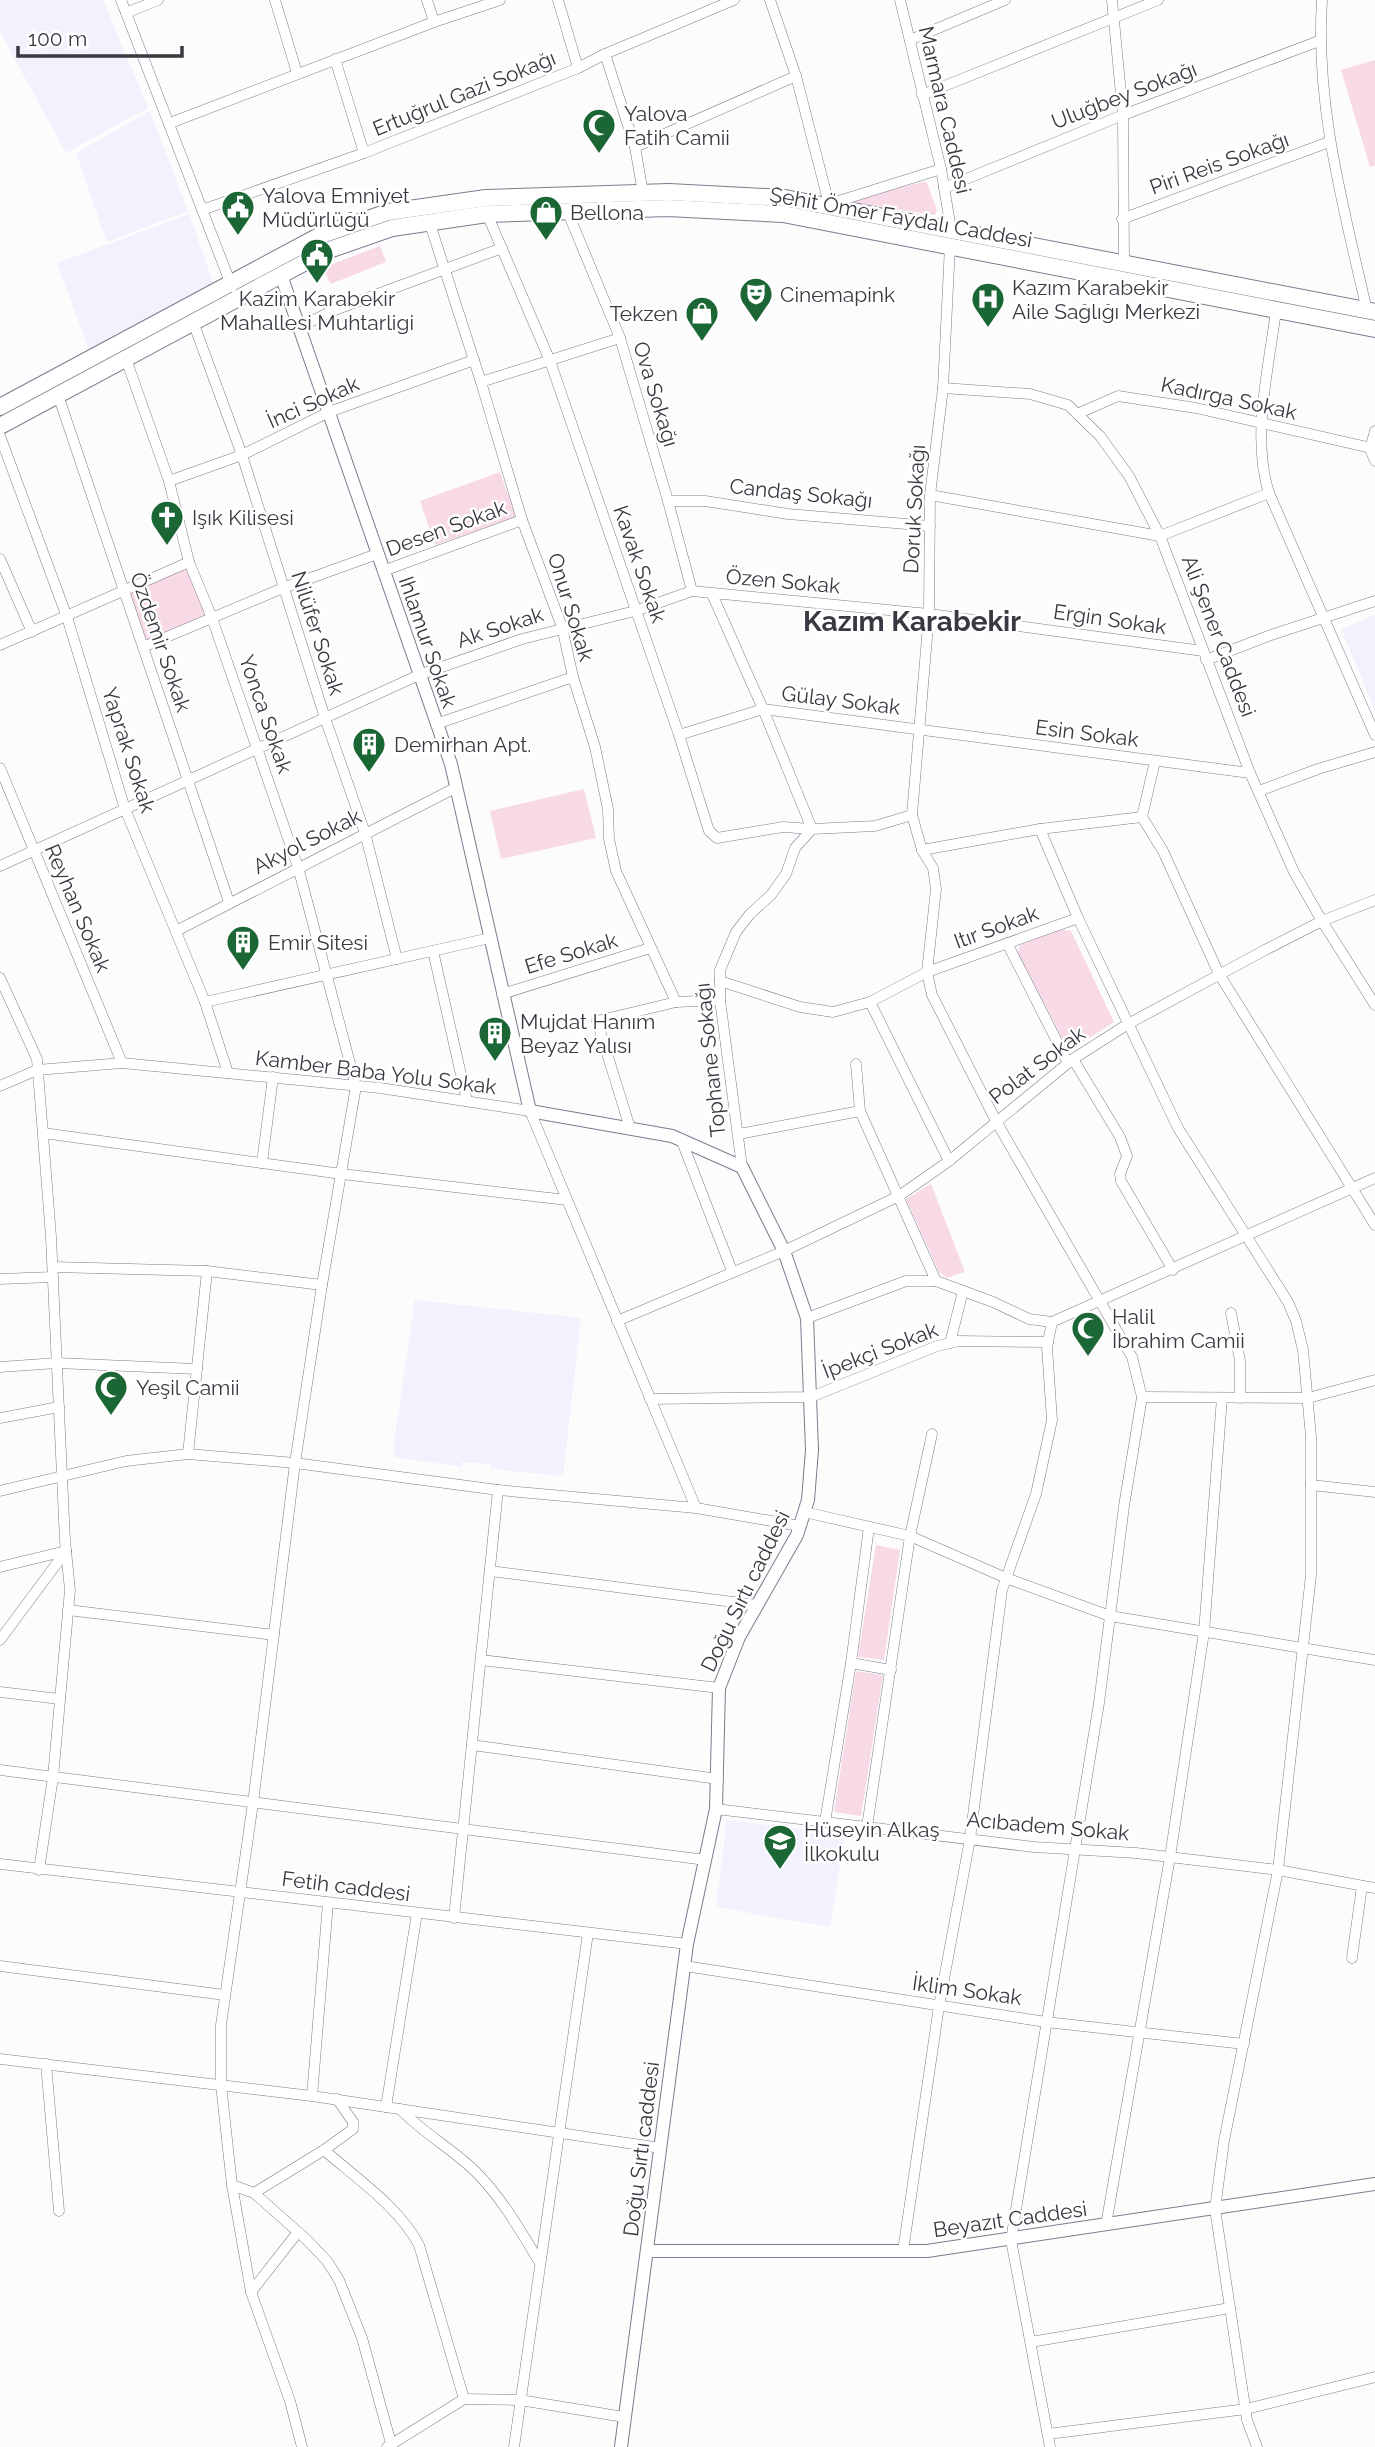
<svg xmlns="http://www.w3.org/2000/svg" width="1375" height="2447" font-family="Raleway,sans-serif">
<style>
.built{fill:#f3f1fe}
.green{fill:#f8d9e6}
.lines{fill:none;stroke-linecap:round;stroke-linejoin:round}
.minor-casing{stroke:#7e7a8f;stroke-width:11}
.tertiary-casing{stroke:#7e7a8f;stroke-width:14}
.primary-casing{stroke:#7e7a8f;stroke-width:18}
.minor{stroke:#fff;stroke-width:10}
.tertiary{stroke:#fff;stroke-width:12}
.primary{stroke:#fff;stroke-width:16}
.labels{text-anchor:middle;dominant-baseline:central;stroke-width:5;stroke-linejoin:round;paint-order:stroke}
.street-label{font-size:21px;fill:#3a3841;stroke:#fff}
.poi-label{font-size:21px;fill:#3a3841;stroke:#fff;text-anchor:start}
.district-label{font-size:28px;font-weight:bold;fill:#3a3841;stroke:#fff}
</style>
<rect width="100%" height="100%" fill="#fcfcfc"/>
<g class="built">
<polygon points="4,0 103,0 148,108 66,153 0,32 0,2"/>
<polygon points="150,111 188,211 107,242 76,153"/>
<polygon points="189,214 215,288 90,353 57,263"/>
<polygon points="1375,615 1375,710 1341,629"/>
<polygon points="415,1300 581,1318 563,1476 491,1469 490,1464 462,1462 462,1467 394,1457 394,1442"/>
<polygon points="727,1820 845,1834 830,1927 716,1907"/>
</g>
<g class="green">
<polygon points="1375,60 1375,166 1370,167 1341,70"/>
<polygon points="926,181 937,210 935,215 855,203 853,200"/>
<polygon points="380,246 386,262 331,284 322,268"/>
<polygon points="500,472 516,517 435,545 420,501"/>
<polygon points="187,566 208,617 147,644 128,591"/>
<polygon points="584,789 596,838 501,859 490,811"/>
<polygon points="1060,929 1071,931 1114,1022 1069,1051 1018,953 1020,945"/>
<polygon points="931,1184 965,1272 947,1278 939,1272 906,1199"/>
<polygon points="876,1545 900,1550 884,1660 858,1657"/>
<polygon points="856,1671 883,1675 861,1816 834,1812"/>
</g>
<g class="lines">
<defs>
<g id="minor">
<polyline points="121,0 232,287"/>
<polyline points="275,0 297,73"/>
<polyline points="427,0 434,22"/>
<polyline points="558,0 578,68"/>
<polyline points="770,0 796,76 829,204 941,169"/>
<polyline points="900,0 941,169 951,229"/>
<polyline points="1112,0 1123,115 1124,262"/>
<path d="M 1322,0 C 1315,107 1344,208 1367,311"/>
<polyline points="126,13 158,0"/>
<polyline points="910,40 1005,0"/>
<polyline points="605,54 635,147 643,193"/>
<polyline points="335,59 364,153"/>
<polyline points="922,95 1158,0"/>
<polyline points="170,123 434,22 500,0"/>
<polyline points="635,147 796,76"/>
<polyline points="944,188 1123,115 1319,41"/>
<polyline points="202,210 364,153 578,68 605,54 734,0"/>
<polyline points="568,213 620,338 668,501 692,591"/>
<polyline points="487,214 550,361 679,735 709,831 717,838 783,827 812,829 763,709 712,594"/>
<polyline points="1122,219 1329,142"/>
<polyline points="429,221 481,382 522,520 562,627 573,677 595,747 608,809 609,839 616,871 676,1002"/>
<polyline points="950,246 943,388 930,495 929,614 912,815 922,850 933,868 936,889 927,972 932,995 996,1121 1132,1357 1142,1397 1124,1506 1099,1703 1011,2240 1050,2447"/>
<path d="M 1276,310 C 1269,368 1251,436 1269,493 L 1375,735"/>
<polyline points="193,322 242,455 325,718 365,833 397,959"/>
<polyline points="300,327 332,311 502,248"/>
<polyline points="126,359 169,481 189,562 212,618 298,867 356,1086 322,1285 295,1463 253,1803 221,2025 221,2085 232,2185 251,2292 290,2401 302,2447"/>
<polyline points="481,382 620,338"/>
<polyline points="943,388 1030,394 1068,405 1100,436 1129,476 1160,536 1250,773 1294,872 1322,921 1375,1005"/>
<polyline points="58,395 229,902"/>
<polyline points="1077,414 1118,396 1196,408 1375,449"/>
<polyline points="1375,431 1370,449 1375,461"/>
<polyline points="0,436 67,617 125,809 205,1002 228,1073"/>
<polyline points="169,481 242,455 329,412 474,360"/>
<polyline points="930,495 1160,536 1269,493"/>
<polyline points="668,501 705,501 788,514 930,526"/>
<polyline points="0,559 32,632"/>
<polyline points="383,571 522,520"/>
<polyline points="0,645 189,562"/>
<polyline points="143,647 283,588 377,554"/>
<polyline points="1206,660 1271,635 1375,601"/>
<polyline points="436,724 573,677"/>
<polyline points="679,735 763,709 1250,773"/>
<polyline points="1155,761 1142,817 1163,851 1219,974 1375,1225"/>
<polyline points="0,768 122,1063"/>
<polyline points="1259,791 1318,769 1375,752"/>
<polyline points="1040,829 1078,918 1178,1128 1288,1302 1296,1321 1303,1350 1311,1437 1311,1575 1278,1870 1224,2141 1215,2209 1247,2420 1257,2447"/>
<polyline points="922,850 1040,829 1142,817"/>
<polyline points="0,866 419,675 522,639 635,611 692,591 929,614 1203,651"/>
<polyline points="176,931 457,787"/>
<polyline points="1007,943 1068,1063"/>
<polyline points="433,951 467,1101"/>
<polyline points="0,978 37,1059 51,1237 65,1541 70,1590 53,1777 39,1870"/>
<polyline points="720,981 800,1007 833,1012 870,1002 927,972 1078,918"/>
<polyline points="502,994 650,948"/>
<polyline points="205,1002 490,938"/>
<polyline points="870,1002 949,1161"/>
<polyline points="1073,1059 1120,1137 1127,1156 1120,1174 1121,1181 1173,1270"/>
<polyline points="856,1064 860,1111 936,1281"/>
<polyline points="0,1086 37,1070 122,1063 380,1088 530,1111 696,1508"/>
<polyline points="630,1128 597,1021 676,1002 720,1000"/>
<polyline points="43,1133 342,1174 567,1200"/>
<polyline points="739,1134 860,1111"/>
<polyline points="681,1139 732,1271"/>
<polyline points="262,1163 273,1077"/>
<polyline points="742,1167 720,1000 720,970 736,932 750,914 771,895 786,874 795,848 812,829 875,826 912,815"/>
<polyline points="53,1267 207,1271 322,1285"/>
<polyline points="0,1279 53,1277"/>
<polyline points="1231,1313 1240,1361 1240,1398"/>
<polyline points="807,1318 906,1281 936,1281 993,1302 1029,1319 1052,1322 1375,1178"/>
<polyline points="617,1321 784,1251 899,1196 949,1161 1073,1059 1128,1024 1265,950 1322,921 1375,900"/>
<polyline points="950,1343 963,1291"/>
<polyline points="0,1367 57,1363 197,1369"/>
<polyline points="1142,1397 1308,1398 1375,1380"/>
<polyline points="650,1399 811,1397 937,1346 959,1341 1048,1342"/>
<polyline points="0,1418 59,1407"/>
<polyline points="188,1454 207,1271"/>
<polyline points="1311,1485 1375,1492"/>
<polyline points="0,1491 126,1461 188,1454 295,1463 498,1490 696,1508 800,1526"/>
<polyline points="804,1512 910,1536 1006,1578 1110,1616 1375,1660"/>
<polyline points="0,1567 66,1551"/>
<polyline points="490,1571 757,1605"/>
<polyline points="68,1610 274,1635"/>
<polyline points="0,1640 66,1551"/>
<polyline points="481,1660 719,1688"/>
<polyline points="851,1663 891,1670"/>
<polyline points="0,1692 60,1699"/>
<polyline points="472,1745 718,1779"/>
<polyline points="0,1770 706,1860"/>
<polyline points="716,1809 1034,1847 1136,1853 1278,1870 1375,1888"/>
<polyline points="825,1822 851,1663 869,1527"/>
<polyline points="867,1827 910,1536 932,1434"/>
<polyline points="0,1864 687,1944"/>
<polyline points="454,1918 498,1490"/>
<polyline points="1352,1958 1362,1886"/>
<polyline points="0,1966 225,1995"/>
<polyline points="685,1966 1046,2022 1244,2044"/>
<polyline points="0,2059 312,2096 661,2148"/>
<polyline points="46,2064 59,2211"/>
<polyline points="312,2096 328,1903"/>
<polyline points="386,2107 417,1913"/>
<path d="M 400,2109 C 423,2133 451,2148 475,2171 C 502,2198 520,2230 540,2263"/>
<path d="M 324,2150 C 356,2178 399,2207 419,2245 L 464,2399 L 387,2447"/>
<polyline points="232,2185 254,2193 306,2239 327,2261 339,2280 362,2338 392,2447"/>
<polyline points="254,2193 324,2150 353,2129 353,2122 337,2099"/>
<polyline points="1106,2225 1170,1857 1204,1632 1222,1398"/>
<polyline points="903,2251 939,2006 970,1839 1002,1590 1036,1494 1052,1420 1047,1347 1052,1322"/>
<polyline points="251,2292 298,2232"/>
<polyline points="1031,2342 1230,2308"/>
<polyline points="464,2399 520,2400 624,2417"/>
<polyline points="1048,2434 1246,2409 1375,2377"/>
<polyline points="514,2447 588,1933"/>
</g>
<g id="tertiary">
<polyline points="281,275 451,764 530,1111 672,1136 742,1167 784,1251 807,1318 812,1450 808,1500 797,1535 739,1637 719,1688 716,1809 687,1944 621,2447"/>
<polyline points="647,2251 927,2251 1375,2184"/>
</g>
<g id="primary">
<polyline points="0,407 319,236 388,212 486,198 669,192 785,198 1375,312"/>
<polyline points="0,426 326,251 392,228 487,214 668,208 783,214 1375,329"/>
</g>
</defs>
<use href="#minor" class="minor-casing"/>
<use href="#tertiary" class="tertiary-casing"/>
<use href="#primary" class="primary-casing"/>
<use href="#minor" class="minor"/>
<use href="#tertiary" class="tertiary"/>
<use href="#primary" class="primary"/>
</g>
<defs>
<symbol id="mosque-pin" viewBox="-11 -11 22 30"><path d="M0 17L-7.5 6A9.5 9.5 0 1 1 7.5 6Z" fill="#1a6634" stroke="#fff"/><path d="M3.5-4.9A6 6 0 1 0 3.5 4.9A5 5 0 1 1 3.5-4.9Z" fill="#fff"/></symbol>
<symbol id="civic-pin" viewBox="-11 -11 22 30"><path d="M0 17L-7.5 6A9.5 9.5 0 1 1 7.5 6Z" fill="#1a6634" stroke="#fff"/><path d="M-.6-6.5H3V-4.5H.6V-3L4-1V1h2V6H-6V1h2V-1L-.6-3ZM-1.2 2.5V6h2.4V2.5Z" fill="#fff"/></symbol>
<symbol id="shop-pin" viewBox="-11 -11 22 30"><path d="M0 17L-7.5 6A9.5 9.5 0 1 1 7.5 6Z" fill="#1a6634" stroke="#fff"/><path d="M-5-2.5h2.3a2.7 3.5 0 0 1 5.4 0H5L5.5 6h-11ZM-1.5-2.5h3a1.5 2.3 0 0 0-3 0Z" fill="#fff"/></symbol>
<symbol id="theatre-pin" viewBox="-11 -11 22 30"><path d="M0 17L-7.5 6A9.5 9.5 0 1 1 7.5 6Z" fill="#1a6634" stroke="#fff"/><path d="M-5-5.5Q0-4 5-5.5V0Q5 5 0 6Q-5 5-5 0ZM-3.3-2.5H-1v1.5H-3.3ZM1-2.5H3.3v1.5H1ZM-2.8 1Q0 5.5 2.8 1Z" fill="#fff"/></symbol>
<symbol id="hospital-pin" viewBox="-11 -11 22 30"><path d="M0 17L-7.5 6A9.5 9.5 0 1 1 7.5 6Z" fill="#1a6634" stroke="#fff"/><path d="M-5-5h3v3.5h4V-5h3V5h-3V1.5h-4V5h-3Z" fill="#fff"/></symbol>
<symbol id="church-pin" viewBox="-11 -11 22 30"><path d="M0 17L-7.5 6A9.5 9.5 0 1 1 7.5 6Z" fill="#1a6634" stroke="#fff"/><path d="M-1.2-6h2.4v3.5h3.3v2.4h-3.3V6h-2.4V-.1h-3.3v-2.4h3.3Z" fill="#fff"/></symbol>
<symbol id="building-pin" viewBox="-11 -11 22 30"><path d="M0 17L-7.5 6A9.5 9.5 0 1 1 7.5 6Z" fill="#1a6634" stroke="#fff"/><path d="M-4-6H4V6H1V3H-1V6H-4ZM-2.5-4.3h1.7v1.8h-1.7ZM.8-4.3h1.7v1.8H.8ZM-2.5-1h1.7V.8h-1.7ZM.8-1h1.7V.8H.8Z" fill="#fff"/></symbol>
<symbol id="school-pin" viewBox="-11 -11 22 30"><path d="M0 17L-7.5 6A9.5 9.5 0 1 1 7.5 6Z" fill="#1a6634" stroke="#fff"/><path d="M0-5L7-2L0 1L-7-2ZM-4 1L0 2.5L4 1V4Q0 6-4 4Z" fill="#fff"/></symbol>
</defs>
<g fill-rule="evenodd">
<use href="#mosque-pin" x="580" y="106" width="38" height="52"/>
<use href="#civic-pin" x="219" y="188" width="38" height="52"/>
<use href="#shop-pin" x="527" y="193" width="38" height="52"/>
<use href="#civic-pin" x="298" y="236" width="38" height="52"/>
<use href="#theatre-pin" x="737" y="275" width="38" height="52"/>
<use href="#hospital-pin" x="969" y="280" width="38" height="52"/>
<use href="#shop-pin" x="683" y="294" width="38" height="52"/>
<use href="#church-pin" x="148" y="498" width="38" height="52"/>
<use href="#building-pin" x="350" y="725" width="38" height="52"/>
<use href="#building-pin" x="224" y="923" width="38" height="52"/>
<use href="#building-pin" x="476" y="1014" width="38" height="52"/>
<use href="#mosque-pin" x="1069" y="1309" width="38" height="52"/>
<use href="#mosque-pin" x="92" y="1368" width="38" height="52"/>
<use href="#school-pin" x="761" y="1822" width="38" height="52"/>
</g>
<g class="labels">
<g class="street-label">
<text transform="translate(464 93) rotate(-22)">Ertuğrul Gazi Sokağı</text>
<text transform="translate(1124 95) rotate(-21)">Uluğbey Sokağı</text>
<text transform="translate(945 110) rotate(77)">Marmara Caddesi</text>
<text transform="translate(1219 163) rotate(-20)">Piri Reis Sokağı</text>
<text transform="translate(901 217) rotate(10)">Şehit Ömer Faydalı Caddesi</text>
<text transform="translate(656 394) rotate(73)">Ova Sokağı</text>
<text transform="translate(1229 398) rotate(12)">Kadırga Sokak</text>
<text transform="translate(313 402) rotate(-24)">İnci Sokak</text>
<text transform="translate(801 493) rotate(6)">Candaş Sokağı</text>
<text transform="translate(914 509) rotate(-87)">Doruk Sokağı</text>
<text transform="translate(446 528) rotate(-20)">Desen Sokak</text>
<text transform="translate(640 564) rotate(71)">Kavak Sokak</text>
<text transform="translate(783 581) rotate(5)">Özen Sokak</text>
<text transform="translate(571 607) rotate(73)">Onur Sokak</text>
<text transform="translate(1110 619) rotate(8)">Ergin Sokak</text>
<text transform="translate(500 627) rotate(-18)">Ak Sokak</text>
<text transform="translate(318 633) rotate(72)">Nilüfer Sokak</text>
<text transform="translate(1219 636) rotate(69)">Ali Şener Caddesi</text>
<text transform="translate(161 642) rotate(71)">Özdemir Sokak</text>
<text transform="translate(428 642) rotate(71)">Ihlamur Sokak</text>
<text transform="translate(841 700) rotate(7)">Gülay Sokak</text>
<text transform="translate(266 714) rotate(71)">Yonca Sokak</text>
<text transform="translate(1087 733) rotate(7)">Esin Sokak</text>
<text transform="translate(129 750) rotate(72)">Yaprak Sokak</text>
<text transform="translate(307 841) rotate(-27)">Akyol Sokak</text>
<text transform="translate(78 908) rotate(67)">Reyhan Sokak</text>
<text transform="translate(996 927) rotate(-20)">Itır Sokak</text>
<text transform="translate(571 953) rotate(-17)">Efe Sokak</text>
<text transform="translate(710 1060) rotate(-96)">Tophane Sokağı</text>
<text transform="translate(1037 1065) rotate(-37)">Polat Sokak</text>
<text transform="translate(376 1072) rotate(7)">Kamber Baba Yolu Sokak</text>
<text transform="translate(880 1350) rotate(-21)">İpekçi Sokak</text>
<text transform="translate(745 1591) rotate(-64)">Doğu Sırtı caddesi</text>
<text transform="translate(1048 1826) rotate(5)">Acıbadem Sokak</text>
<text transform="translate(346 1886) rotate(7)">Fetih caddesi</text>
<text transform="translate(967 1990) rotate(8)">İklim Sokak</text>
<text transform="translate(641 2149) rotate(-83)">Doğu Sırtı caddesi</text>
<text transform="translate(1010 2219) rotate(-8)">Beyazıt Caddesi</text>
</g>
<g class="poi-label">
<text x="624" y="113">Yalova<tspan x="624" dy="24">Fatih Camii</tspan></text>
<text x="262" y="195">Yalova Emniyet<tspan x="262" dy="24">Müdürlüğü</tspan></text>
<text x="570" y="212">Bellona</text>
<text x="1012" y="287">Kazım Karabekir<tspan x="1012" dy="24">Aile Sağlığı Merkezi</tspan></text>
<text x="780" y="294">Cinemapink</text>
<text x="317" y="298" text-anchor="middle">Kazim Karabekir<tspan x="317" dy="24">Mahallesi Muhtarligi</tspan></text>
<text x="678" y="313" text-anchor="end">Tekzen</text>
<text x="192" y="517">Işık Kilisesi</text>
<text x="394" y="744">Demirhan Apt.</text>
<text x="268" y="942">Emir Sitesi</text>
<text x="520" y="1021">Mujdat Hanım<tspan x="520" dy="24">Beyaz Yalısı</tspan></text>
<text x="1112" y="1316">Halil<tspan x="1112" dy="24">İbrahim Camii</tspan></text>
<text x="136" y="1387">Yeşil Camii</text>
<text x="804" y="1829">Hüseyin Alkaş<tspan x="804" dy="24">İlkokulu</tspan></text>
</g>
<g class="district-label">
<text x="912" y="621">Kazım Karabekir</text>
</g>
</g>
<path d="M18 46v10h164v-10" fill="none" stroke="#3a3841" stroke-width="3.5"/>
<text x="28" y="46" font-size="21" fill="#3a3841" stroke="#ffffff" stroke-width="5" paint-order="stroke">100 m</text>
</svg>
